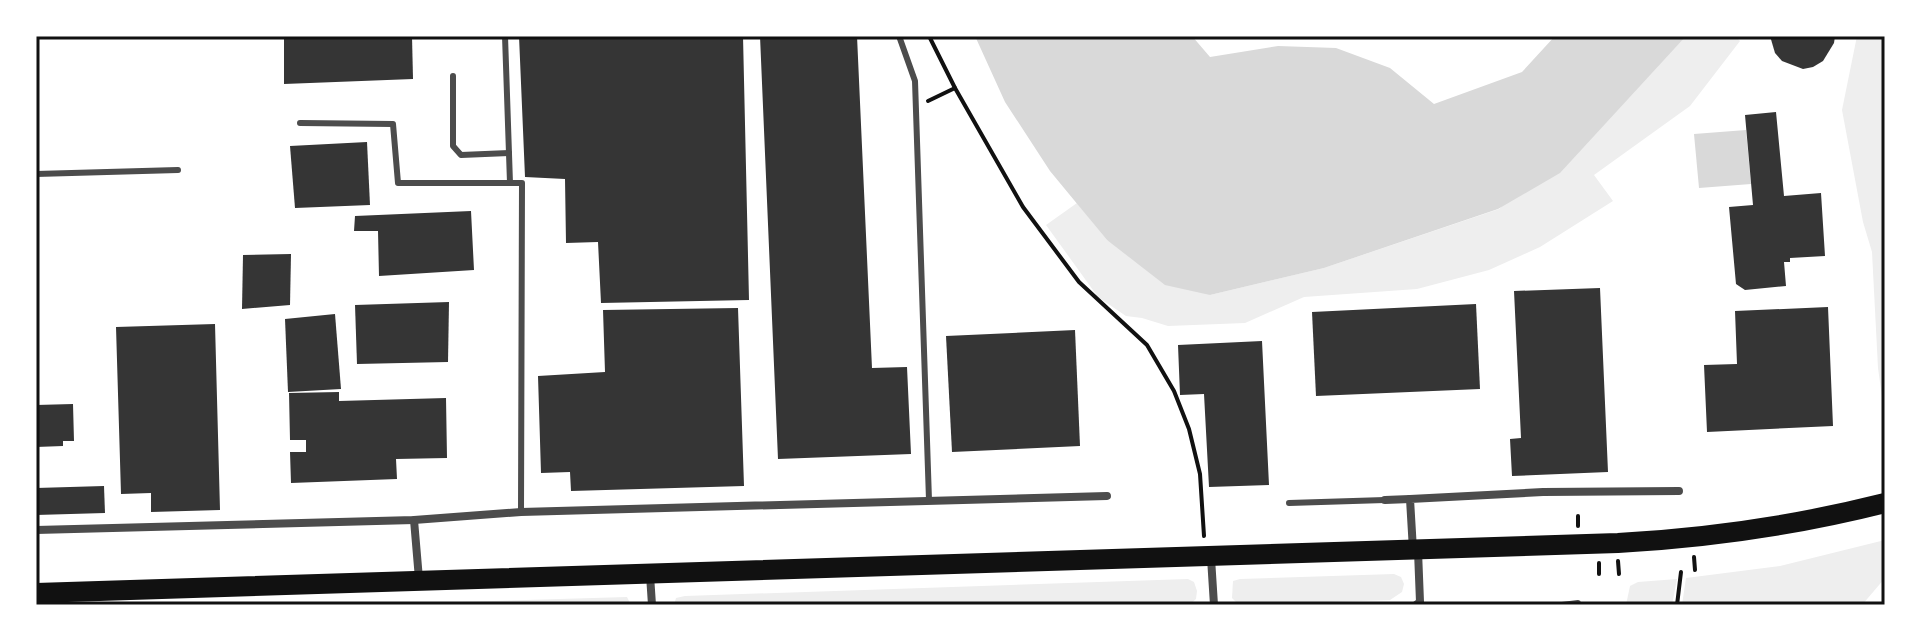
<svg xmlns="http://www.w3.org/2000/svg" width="1921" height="641" font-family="'Open Sans',sans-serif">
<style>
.green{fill:#eee}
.water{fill:#d9d9d9}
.building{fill:#353535}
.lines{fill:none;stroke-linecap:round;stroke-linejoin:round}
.path{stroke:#111;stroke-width:4}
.service{stroke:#4c4c4c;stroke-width:6}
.minor{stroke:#4c4c4c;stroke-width:8}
.primary{stroke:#111;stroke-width:20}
.neatline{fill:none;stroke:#111;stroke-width:3}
</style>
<rect width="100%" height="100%" fill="#fff"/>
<g class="green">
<polygon points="1686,36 1735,36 1740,41 1690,106 1594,175 1613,201 1540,247 1489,270 1417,289 1304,297 1245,323 1168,326 1142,318 1126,316 1098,297 1046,225 1077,203 1107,240 1210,295 1324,268 1499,209 1657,65"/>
<polygon points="1857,36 1885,36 1885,418 1878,368 1872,252 1863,222 1842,110"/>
<polygon points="1885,540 1885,578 1862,605 1682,605 1686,578 1780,566"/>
<polygon points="1394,574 1401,577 1404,584 1402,592 1390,600 1244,605 1238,604 1232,598 1233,581 1240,579"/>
<polygon points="1188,579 1194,582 1197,591 1196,599 1189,605 674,605 676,598 685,596"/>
<polygon points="1677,579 1672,605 1626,605 1630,586 1638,582"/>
<polygon points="627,597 631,605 363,605"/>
</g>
<g class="water">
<polygon points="975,36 1192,36 1210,57 1278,46 1336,48 1390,68 1434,104 1522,72 1555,36 1686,36 1560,173 1498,209 1324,268 1210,295 1165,285 1107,240 1050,171 1005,102"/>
<polygon points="1746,130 1751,184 1699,188 1694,134"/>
</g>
<g class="building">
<polygon points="284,36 412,36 413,79 284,84"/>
<polygon points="519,36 743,36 749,300 601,303 598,242 566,243 565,179 525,177"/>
<polygon points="760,36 857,36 872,368 907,367 911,454 778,459"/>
<polygon points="1770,36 1835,36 1834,43 1823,61 1813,67 1803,69 1782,61 1775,53"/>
<polygon points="1776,112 1784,196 1821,193 1825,256 1790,258 1790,262 1784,262 1786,286 1745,290 1736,284 1729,207 1753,205 1745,115"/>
<polygon points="367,142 370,205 295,208 290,146"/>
<polygon points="471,211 474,270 379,276 378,231 354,231 355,216"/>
<polygon points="291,254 290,305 242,309 243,255"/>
<polygon points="1600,288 1608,472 1512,476 1510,439 1521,438 1514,291"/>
<polygon points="449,302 448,362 357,364 355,305"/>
<polygon points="1476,304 1480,389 1316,396 1312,312"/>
<polygon points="1828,307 1833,426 1707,432 1704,365 1737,364 1735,311"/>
<polygon points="738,308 744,486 571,491 570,472 541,473 538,376 605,372 603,310"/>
<polygon points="335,314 341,389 288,392 285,319"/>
<polygon points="215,324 220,510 151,512 151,493 121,494 116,327"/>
<polygon points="1075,330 1080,446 952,452 946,336"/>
<polygon points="1262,341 1269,485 1209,487 1204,394 1180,395 1178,345"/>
<polygon points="339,392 339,401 446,398 447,458 396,459 397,479 291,483 290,452 306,452 306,440 290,440 289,393"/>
<polygon points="73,404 74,441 63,441 63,446 36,447 36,405"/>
<polygon points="104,486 105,513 36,515 36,488"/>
</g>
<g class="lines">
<g class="path">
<polyline points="929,36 955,88 1023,207 1079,282 1147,345 1174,391 1189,429 1200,474 1204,536"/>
<polyline points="928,101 955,88"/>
<polyline points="1578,516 1578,526"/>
<polyline points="1694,557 1695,570"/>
<polyline points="1618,561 1619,574"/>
<polyline points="1599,563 1599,574"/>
<polyline points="1677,605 1681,572"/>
</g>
<g class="service">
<polyline points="505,36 510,183"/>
<polyline points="899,36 915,81 929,500"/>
<polyline points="453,76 453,146 461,155 509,153"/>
<polyline points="300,123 393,124 398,183 522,183 521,512"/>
<polyline points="36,174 178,170"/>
<polyline points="1289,503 1385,500"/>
<polyline points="1562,605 1578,603"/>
</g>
<g class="minor">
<polyline points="1385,500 1410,499"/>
<polyline points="414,520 419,579"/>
<polyline points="36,530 414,520 521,512 1107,496"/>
<polyline points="1413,550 1410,499 1543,492 1679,491"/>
<polyline points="1211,558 1214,605"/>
<polyline points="650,575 652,605"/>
<polyline points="1416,605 1420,602 1418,551"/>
</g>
<path class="primary" d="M 36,593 L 1618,543 C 1708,538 1798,525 1885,503"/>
</g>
<rect width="1921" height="641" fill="none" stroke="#ffffff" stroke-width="76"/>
<rect x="38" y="38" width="1845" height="565" class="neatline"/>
</svg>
